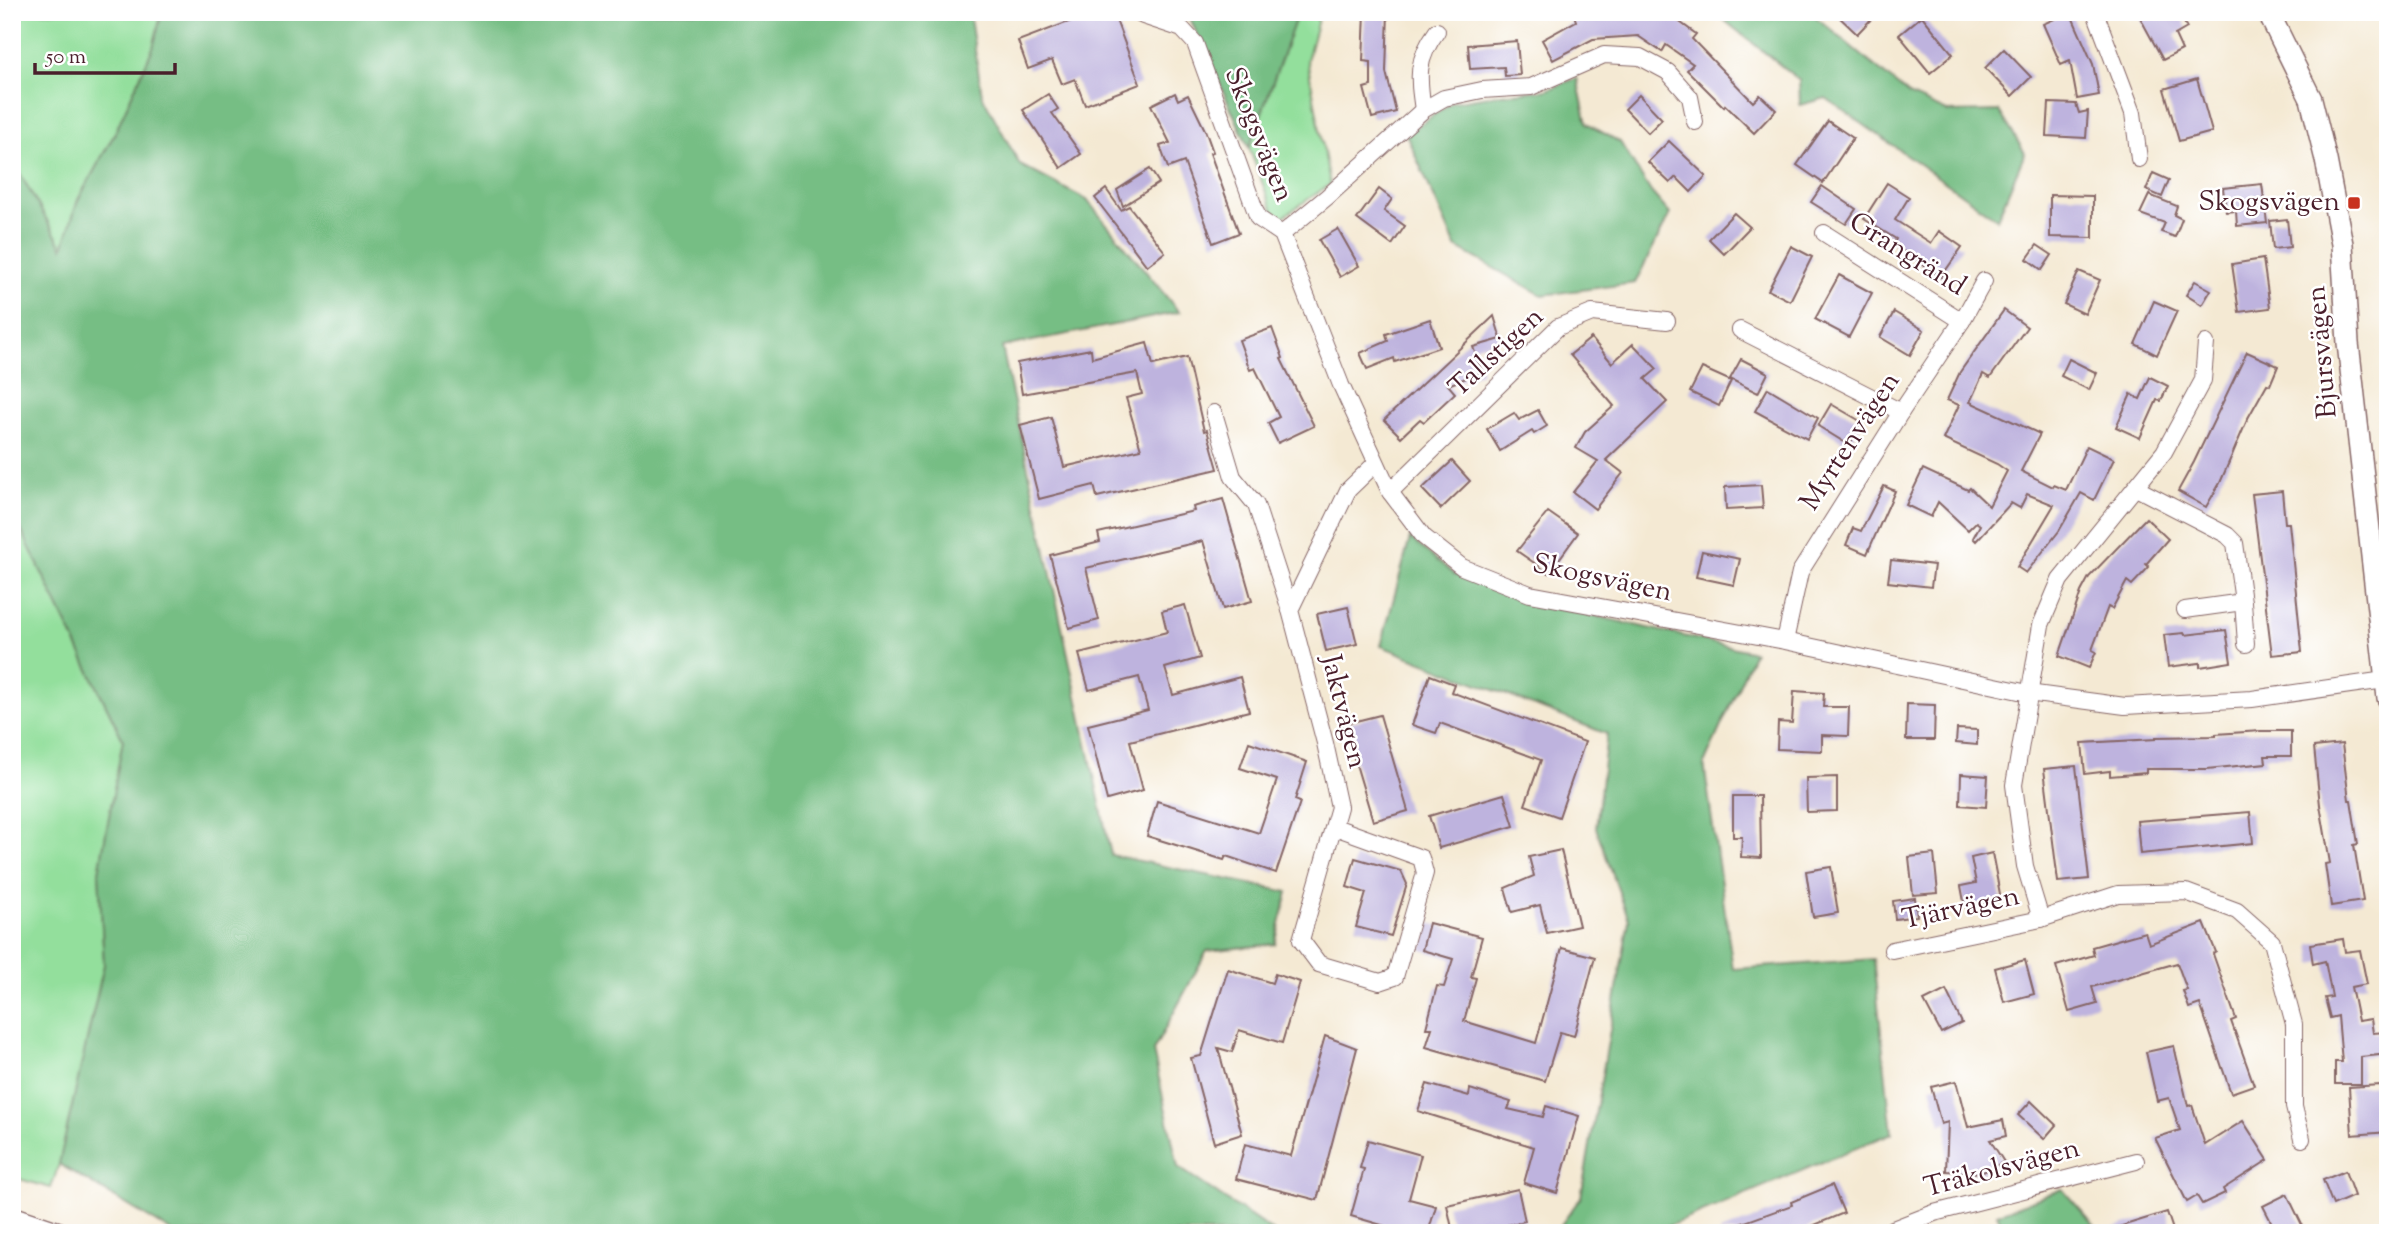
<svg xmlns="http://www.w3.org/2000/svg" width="2400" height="1245" font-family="'Sorts Mill Goudy',serif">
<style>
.green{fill:#93df9c;stroke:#6e7f64;stroke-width:2}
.forest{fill:#76be84;stroke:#606e58;stroke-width:2}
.building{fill:#beb3de}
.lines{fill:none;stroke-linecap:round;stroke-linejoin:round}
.minor-casing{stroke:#866666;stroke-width:18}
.tertiary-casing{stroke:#866666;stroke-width:24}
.minor{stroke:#fff;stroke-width:16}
.tertiary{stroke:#fff;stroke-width:21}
.poi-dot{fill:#c8321e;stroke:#fff;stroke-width:2.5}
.labels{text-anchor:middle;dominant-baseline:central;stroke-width:5;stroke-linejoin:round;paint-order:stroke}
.street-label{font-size:28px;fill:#4a1f2b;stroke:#fff}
.poi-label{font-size:28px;fill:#4a1f2b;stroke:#fff;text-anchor:end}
</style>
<rect width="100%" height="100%" fill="#fff"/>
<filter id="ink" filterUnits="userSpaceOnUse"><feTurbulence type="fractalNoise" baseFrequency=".0143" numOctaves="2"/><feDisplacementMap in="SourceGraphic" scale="14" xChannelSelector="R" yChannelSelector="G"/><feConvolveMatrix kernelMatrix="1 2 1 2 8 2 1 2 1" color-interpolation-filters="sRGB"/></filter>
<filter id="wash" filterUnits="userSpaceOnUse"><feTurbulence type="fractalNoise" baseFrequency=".00686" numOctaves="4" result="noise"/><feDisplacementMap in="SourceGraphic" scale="28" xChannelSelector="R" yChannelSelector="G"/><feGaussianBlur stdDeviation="1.57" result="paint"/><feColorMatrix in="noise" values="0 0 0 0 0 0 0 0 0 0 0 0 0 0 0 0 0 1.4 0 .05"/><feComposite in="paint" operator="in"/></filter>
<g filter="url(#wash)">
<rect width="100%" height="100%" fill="#f4e9d3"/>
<g class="green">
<polygon points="12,12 162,12 153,48 114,135 78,200 63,248 12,160"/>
<polygon points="1298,12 1320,12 1307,60 1330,184 1277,221 1249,148"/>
<polygon points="12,511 123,740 99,872 104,965 59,1164 51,1188 12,1177"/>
</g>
<g class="forest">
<polygon points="162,12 969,12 982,95 1020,165 1087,200 1179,312 1002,347 1111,855 1288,892 1275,944 1207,951 1153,1051 1178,1167 1275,1233 174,1233 59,1164 104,965 99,872 123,740 12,511 12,160 63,248 78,200 114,135 153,48"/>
<polygon points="1187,12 1298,12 1249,148"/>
<polygon points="1714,12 1810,12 1909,95 1947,112 1999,111 2025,153 1997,219 1826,98 1800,105 1799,80"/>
<polygon points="1577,78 1587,124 1620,142 1651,192 1670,214 1635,283 1542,295 1456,247 1406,134 1453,102 1501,94 1547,90"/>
<polygon points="1410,538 1454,574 1533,602 1754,652 1704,764 1733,969 1873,959 1892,1133 1652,1233 1555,1233 1581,1197 1629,920 1596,828 1607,734 1381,646"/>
<polygon points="2062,1189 2101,1233 2006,1233 1997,1214"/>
</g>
<g id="blocks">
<g class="building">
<polygon points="1095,12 1113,12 1140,84 1085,105 1075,79 1062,84 1052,60 1028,69 1018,41"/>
<polygon points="1365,12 1388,12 1386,72 1396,112 1372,118 1364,88 1371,86 1371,62 1363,61"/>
<polygon points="1584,12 1666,12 1696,34 1692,39 1753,102 1760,95 1776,110 1754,133 1725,105 1724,107 1687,70 1693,64 1666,45 1662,52 1638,36 1593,39 1553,60 1542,40 1576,21 1574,15"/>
<polygon points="1834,12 1878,12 1857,34"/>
<polygon points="2070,12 2093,64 2099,95 2077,99 2070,61 2061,65 2043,24"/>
<polygon points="2137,12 2178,12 2187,28 2175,35 2182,50 2163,60"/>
<polygon points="1922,16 1953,54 1930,73 1899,35"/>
<polygon points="1517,41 1520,75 1505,76 1504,67 1470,69 1468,45"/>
<polygon points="2004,49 2031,77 2012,96 1985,68"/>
<polygon points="2197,79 2212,132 2179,141 2164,89"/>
<polygon points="1175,93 1178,100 1188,95 1205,130 1213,152 1210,153 1239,233 1213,243 1184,162 1168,168 1160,146 1170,143 1151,105"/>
<polygon points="1048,94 1058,109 1052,113 1081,154 1061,168 1023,110"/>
<polygon points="1639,95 1662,119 1648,133 1625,109"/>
<polygon points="2049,103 2076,104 2079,113 2088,111 2086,138 2047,136"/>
<polygon points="1828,121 1853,138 1823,183 1797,165"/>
<polygon points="1669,141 1706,176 1691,192 1676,177 1670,183 1648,162"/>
<polygon points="1150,169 1159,183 1123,206 1117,190"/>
<polygon points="2153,173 2169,180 2162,197 2146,190"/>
<polygon points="1887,183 1909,197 1895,220 1931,243 1939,231 1962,247 1941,277 1893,244 1896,239 1864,219"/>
<polygon points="2262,184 2267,223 2237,226 2236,211 2226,212 2223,188"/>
<polygon points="1822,186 1856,209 1846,224 1811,202"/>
<polygon points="1106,189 1121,210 1129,206 1165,252 1147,266 1095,198"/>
<polygon points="1379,189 1392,199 1384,211 1405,226 1392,245 1357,219"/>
<polygon points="2050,195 2093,196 2093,238 2050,237"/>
<polygon points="2149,195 2177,206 2174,215 2182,219 2175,237 2161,232 2165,223 2140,214"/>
<polygon points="1734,213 1750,227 1724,254 1709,239"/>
<polygon points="2287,219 2290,247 2273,249 2270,221"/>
<polygon points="1338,229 1359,266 1340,277 1319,240"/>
<polygon points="2037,245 2052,255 2042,270 2027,259"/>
<polygon points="1791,246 1812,257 1790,301 1768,290"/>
<polygon points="2263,259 2270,308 2239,312 2232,264"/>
<polygon points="2079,271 2100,280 2085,314 2064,304"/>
<polygon points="1839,275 1872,293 1849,337 1815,319"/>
<polygon points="2195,281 2211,290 2202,305 2186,295"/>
<polygon points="2154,301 2177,311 2157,355 2135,344"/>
<polygon points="2004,310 2027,327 1990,378 1983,374 1970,402 2040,434 2021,471 2053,487 2054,485 2066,490 2087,446 2114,459 2094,500 2081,493 2059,531 2026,573 2017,567 2054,505 2027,494 2020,508 2011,503 1976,541 1973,538 1980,525 1976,522 1968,530 1938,502 1931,517 1906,505 1923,469 1968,490 1970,488 1989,506 2007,471 1997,464 1943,439 1959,405 1947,400 1960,372"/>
<polygon points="1894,312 1924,330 1910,355 1880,337"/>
<polygon points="1494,316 1501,339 1473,347 1482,372 1448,385 1455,393 1424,422 1420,419 1401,437 1384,420"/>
<polygon points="1430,319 1439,347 1395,362 1394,358 1367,369 1360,353 1388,341 1386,334"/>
<polygon points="1272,328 1283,358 1281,359 1314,426 1278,443 1268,423 1279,417 1255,368 1250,370 1239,340"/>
<polygon points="1591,338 1612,363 1633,344 1657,369 1645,379 1667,402 1606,460 1623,473 1595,509 1573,492 1598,461 1576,448 1585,432 1614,406 1570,355"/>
<polygon points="1147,343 1153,365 1187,357 1204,431 1207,430 1218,469 1097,497 1094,485 1039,499 1020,425 1051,417 1064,467 1141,449 1126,398 1142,394 1137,373 1022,394 1017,363 1091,349 1092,358"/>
<polygon points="2247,352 2278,366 2270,385 2267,384 2248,418 2220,483 2206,507 2178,491 2194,462"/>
<polygon points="1741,359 1768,373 1758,393 1730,379"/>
<polygon points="2069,359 2097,373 2089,390 2061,376"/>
<polygon points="1702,368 1731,381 1719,406 1690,392"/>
<polygon points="2150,377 2168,386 2161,401 2157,400 2140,438 2116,427 2131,394 2140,399"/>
<polygon points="1768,388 1818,418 1807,439 1755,411"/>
<polygon points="1831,404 1862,422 1849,445 1818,426"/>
<polygon points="1538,410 1547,426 1534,434 1532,431 1500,451 1487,429 1514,413 1519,420"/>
<polygon points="1452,461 1470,481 1441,509 1422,489"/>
<polygon points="1761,485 1763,508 1726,510 1725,487"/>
<polygon points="1884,486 1895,491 1867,554 1846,545 1853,528 1861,531"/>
<polygon points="2282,491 2285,523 2289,523 2302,652 2272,655 2252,494"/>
<polygon points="1223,499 1252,601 1223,609 1203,541 1086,568 1099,620 1069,628 1050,555 1100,542 1098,533 1194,511 1193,507"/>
<polygon points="1548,512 1578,533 1549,573 1517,551"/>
<polygon points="2146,518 2168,539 2146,564 2149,567 2132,585 2127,581 2112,609 2108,607 2092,650 2096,652 2089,668 2059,656 2081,592 2089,577"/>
<polygon points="1702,551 1740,559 1734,585 1696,577"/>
<polygon points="1891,560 1934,565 1931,587 1888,582"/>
<polygon points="1185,605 1200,658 1165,668 1173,695 1240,677 1249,711 1130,741 1143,790 1107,800 1088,725 1148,710 1139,677 1089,690 1079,654 1167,632 1162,611"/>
<polygon points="1348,607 1357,644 1326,651 1317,614"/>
<polygon points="2226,630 2231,662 2200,667 2200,663 2168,667 2164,635 2184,633 2185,635"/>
<polygon points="1430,675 1454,684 1451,692 1585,742 1559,817 1525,805 1541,760 1440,723 1436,733 1412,725"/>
<polygon points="1794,691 1824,693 1823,707 1849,707 1848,736 1822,735 1822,751 1777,749 1778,722 1792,723"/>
<polygon points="1907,704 1935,705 1934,740 1906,740"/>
<polygon points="1380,715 1408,811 1373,821 1344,724"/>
<polygon points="1957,729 1977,730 1977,745 1956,743"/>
<polygon points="2261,731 2291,731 2291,756 2265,756 2266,763 2207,769 2146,769 2146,773 2110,776 2110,771 2085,774 2082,743 2156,739 2156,737 2216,736 2216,734"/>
<polygon points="1249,742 1307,762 1295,800 1300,802 1276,873 1226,856 1224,860 1147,836 1157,801 1259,833 1277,780 1240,768"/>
<polygon points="2342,744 2349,800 2351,800 2358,844 2354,845 2363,901 2331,906 2325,864 2330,863 2320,805 2314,747"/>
<polygon points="2076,766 2089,879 2058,882 2044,769"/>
<polygon points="1961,774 1988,776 1986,807 1960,805"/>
<polygon points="1837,777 1837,811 1807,812 1806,778"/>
<polygon points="1504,794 1514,826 1439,848 1429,816"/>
<polygon points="1733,796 1760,796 1761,858 1741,857 1742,837 1733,837"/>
<polygon points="2250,812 2253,843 2140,854 2137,821"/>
<polygon points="1561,850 1579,926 1547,933 1540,905 1512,912 1505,888 1534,876 1529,857"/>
<polygon points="1992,853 2001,899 1965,907 1961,886 1976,883 1971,858"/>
<polygon points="1934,854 1938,893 1913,895 1909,857"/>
<polygon points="1355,858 1401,871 1407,884 1391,936 1356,927 1366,893 1347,887"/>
<polygon points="1831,867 1838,913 1813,917 1806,871"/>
<polygon points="1915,898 1917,916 1895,919 1893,901"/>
<polygon points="1429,923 1482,937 1471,977 1476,978 1464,1021 1536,1043 1562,948 1595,957 1574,1036 1560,1032 1545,1081 1426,1047 1432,1028 1426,1028 1437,986 1444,987 1453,959 1422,950"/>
<polygon points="2204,923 2216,952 2213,954 2236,1019 2231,1021 2254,1085 2231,1093 2200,1004 2189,1008 2183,991 2187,990 2177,963 2092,987 2097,1004 2069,1012 2056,966 2094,955 2092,947 2145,932 2149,944"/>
<polygon points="2343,939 2345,952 2360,950 2367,984 2351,987 2358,1021 2371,1019 2373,1033 2386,1032 2388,1054 2361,1057 2361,1084 2335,1084 2335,1062 2342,1062 2338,1016 2330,1018 2325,998 2332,997 2325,961 2313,964 2310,944"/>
<polygon points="2025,960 2034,994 2004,1002 1995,968"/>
<polygon points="1228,969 1272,983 1275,974 1300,982 1282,1043 1239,1030 1232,1052 1218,1048 1242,1134 1214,1143 1191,1058 1201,1056"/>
<polygon points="1946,990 1962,1023 1941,1033 1924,1001"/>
<polygon points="1325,1036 1357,1048 1317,1200 1236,1179 1245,1144 1291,1156"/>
<polygon points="2174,1046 2188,1106 2192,1105 2205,1145 2243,1121 2268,1160 2223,1189 2225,1193 2202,1204 2197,1196 2187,1202 2155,1138 2180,1130 2169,1098 2157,1101 2146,1052"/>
<polygon points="1956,1081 1968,1127 2003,1120 2006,1136 1990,1140 2004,1162 1981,1173 1946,1171 1948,1122 1941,1124 1931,1087"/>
<polygon points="1427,1084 1469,1096 1470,1089 1511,1102 1508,1109 1543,1117 1546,1106 1579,1116 1557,1193 1524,1183 1534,1147 1418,1111"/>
<polygon points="2380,1085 2383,1114 2388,1113 2388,1132 2352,1135 2349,1087"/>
<polygon points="2031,1101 2056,1125 2044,1139 2018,1115"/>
<polygon points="1368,1140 1421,1155 1409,1199 1436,1206 1428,1233 1409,1233 1351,1216 1364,1169 1360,1168"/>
<polygon points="2345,1171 2354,1196 2333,1205 2323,1180"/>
<polygon points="1832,1185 1844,1213 1795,1233 1721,1233 1720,1231 1792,1205 1791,1202"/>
<polygon points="1518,1189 1525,1221 1470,1233 1453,1233 1447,1205"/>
<polygon points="2287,1194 2306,1233 2277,1233 2263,1206"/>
<polygon points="2167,1212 2174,1233 2112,1233 2112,1229"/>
</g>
</g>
</g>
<g filter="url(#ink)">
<use href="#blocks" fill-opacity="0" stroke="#866666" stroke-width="2"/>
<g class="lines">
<defs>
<g id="minor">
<polyline points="2095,12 2133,113 2139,159"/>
<polyline points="1143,16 1182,29 1195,43 1258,218 1282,234 1341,385 1390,492 1424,537 1462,567 1530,594 1785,641 2028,693 2125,706 2252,699 2385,680"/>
<path d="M 1423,110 C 1418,76 1416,60 1437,31"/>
<polyline points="1824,233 1962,321"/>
<polyline points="1282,234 1327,197 1423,110 1444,98 1482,90 1531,87 1604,55 1640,57 1668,72 1690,97 1695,122"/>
<polyline points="1740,330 1901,412"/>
<polyline points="2206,343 2203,380 2164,452 2060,580 2041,625 2014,785 2025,866 2041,919 2118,894 2186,892 2237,911 2272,942 2294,1024 2294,1107 2302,1139"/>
<polyline points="1214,413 1233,477 1256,505 1290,610"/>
<polyline points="2136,488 2227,535 2235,543 2243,602 2185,610"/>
<polyline points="1390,492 1558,327 1592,313 1667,321"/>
<polyline points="2243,602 2246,644"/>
<polyline points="1785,641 1800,572 1901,412 1962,321 1984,281"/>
<polyline points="1335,827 1421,858 1425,873 1395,977 1380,982 1319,964 1301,940 1339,807 1325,743 1290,610 1348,490 1375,464"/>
<polyline points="1892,950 2041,919"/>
<polyline points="1883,1233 1934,1213 2136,1161"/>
</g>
<g id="tertiary">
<polyline points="2268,12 2311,99 2326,160 2342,244 2348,343 2388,698"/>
<polyline points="12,1217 59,1233"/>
</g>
</defs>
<use href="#minor" class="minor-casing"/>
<use href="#tertiary" class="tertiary-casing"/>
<use href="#minor" class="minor"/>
<use href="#tertiary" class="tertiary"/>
</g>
</g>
<rect class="poi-dot" x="2347" y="196" width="14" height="14" rx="3.5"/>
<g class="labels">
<g class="street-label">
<text transform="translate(1258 135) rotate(68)">Skogsvägen</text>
<text transform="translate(1907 255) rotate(32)">Grangränd</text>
<text transform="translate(2323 352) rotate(-95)">Bjursvägen</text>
<text transform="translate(1497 353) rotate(-43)">Tallstigen</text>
<text transform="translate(1851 442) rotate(-57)">Myrtenvägen</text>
<text transform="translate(1602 579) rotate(12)">Skogsvägen</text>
<text transform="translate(1343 712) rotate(76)">Jaktvägen</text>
<text transform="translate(1961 909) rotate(-12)">Tjärvägen</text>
<text transform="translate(2002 1169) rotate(-15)">Träkolsvägen</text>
</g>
<g class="poi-label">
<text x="2340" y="203">Skogsvägen</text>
</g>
</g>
<rect width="2400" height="1245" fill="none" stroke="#fff" stroke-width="42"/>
<path d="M35 63v10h140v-10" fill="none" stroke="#4a1f2b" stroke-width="3.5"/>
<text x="46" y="63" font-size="21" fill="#4a1f2b" stroke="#ffffff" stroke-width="5" paint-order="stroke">50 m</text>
</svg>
